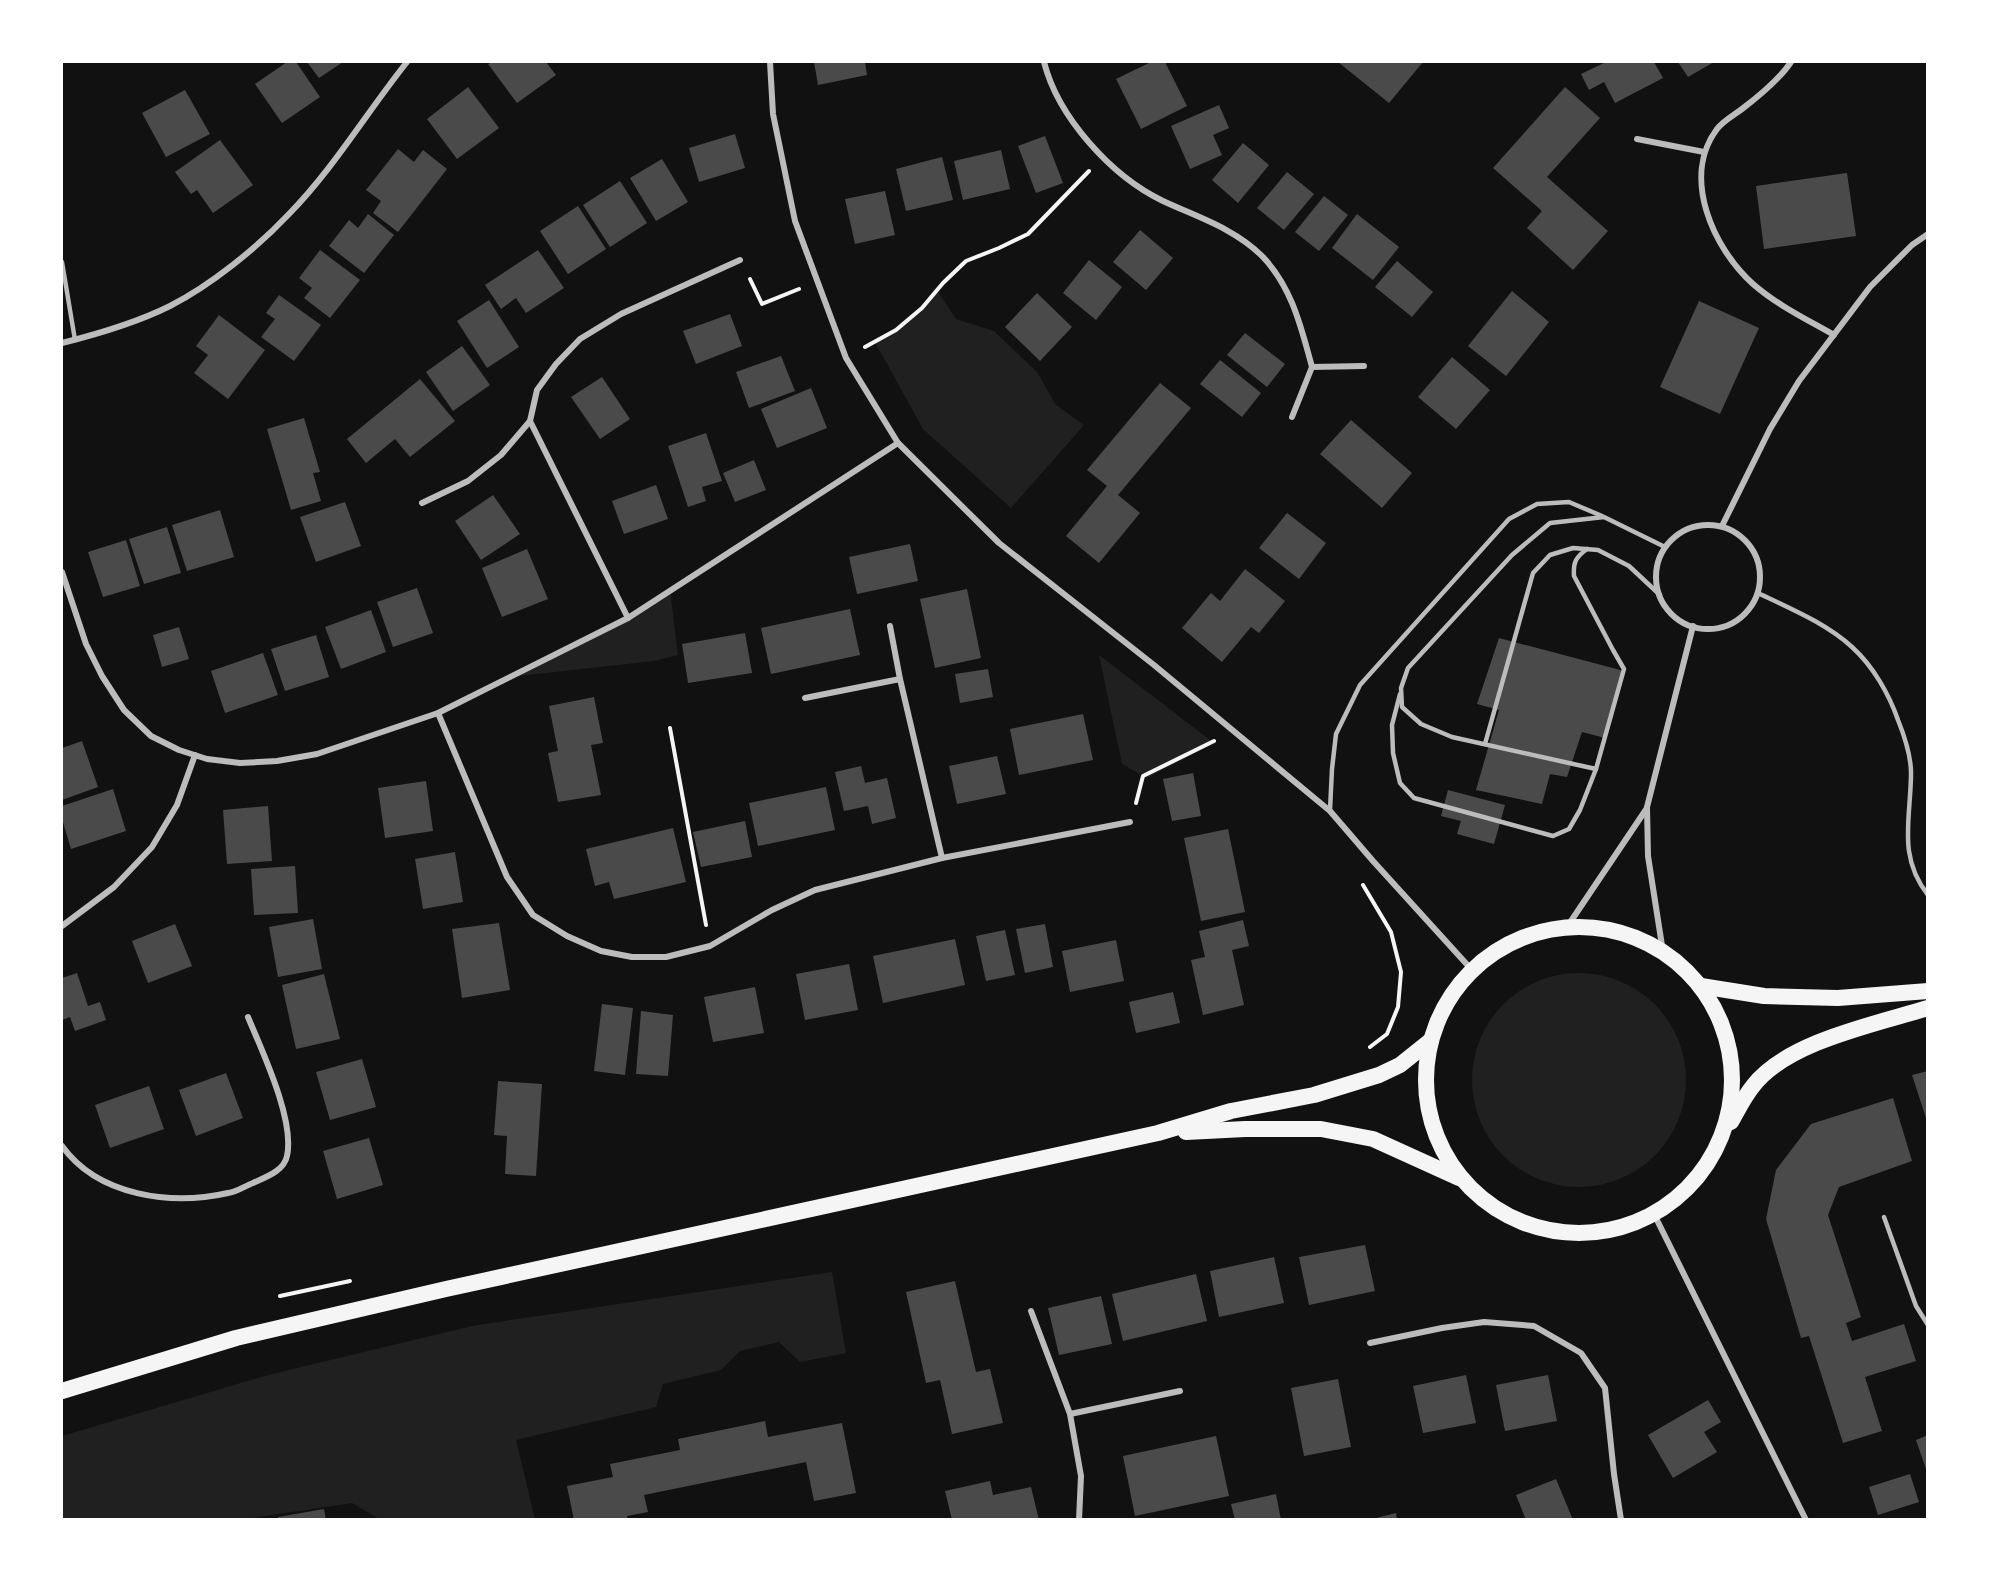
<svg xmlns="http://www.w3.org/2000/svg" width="1989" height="1581" font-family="Mulish,sans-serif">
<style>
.green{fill:#202020}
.building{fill:#4a4a4a}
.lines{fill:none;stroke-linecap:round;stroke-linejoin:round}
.path{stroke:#f5f5f5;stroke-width:4}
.service{stroke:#bcbcbc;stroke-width:4.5}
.minor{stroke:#bcbcbc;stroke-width:6}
.trunk{stroke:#f5f5f5;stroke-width:16}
</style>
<rect width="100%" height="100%" fill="#111"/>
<g class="green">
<path d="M 937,290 L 956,319 L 994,331 L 1037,372 L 1056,405 L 1084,425 L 1011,508 L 923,429 L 875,342 C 899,328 919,312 937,290 Z"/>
<polygon points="670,590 678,655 654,661 510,677 628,618"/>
<polygon points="1099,655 1214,743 1147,778 1122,764"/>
<circle cx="1579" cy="1080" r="107"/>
<polygon points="832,1272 846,1353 800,1362 779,1342 740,1351 721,1370 663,1384 656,1407 516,1440 535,1519 377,1519 376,1517 352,1503 246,1519 62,1519 62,1436 268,1375 472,1326"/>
</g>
<g class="building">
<polygon points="287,62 296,62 320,97 282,123 255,84"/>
<polygon points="307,62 343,62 319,78"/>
<polygon points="492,62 546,62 556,75 517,103 488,64"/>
<polygon points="814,62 865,62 867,75 818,85"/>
<polygon points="1151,62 1165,62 1187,106 1141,129 1116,79"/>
<polygon points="1338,62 1423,62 1389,103"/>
<polygon points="1606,62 1654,62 1663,78 1615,103 1604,82 1589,90 1581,74"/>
<polygon points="1678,62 1714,62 1688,77"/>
<polygon points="468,87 499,128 457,159 427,119"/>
<polygon points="1565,87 1600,118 1547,177 1608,231 1573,270 1527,228 1542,211 1493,168"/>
<polygon points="185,90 210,134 166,157 142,113"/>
<polygon points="1219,105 1229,128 1213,135 1222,155 1190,169 1171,126"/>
<polygon points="735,134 745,168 699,182 689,148"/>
<polygon points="1045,136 1063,183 1036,193 1018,146"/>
<polygon points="220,140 253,185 213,213 197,190 191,194 175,172"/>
<polygon points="1243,143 1269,165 1238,203 1212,180"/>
<polygon points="398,149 414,162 423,150 447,169 398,232 373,213 381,201 366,190"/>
<polygon points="1001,150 1010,189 963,200 954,161"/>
<polygon points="942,157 953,200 906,211 896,169"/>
<polygon points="662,159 688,202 656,221 630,178"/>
<polygon points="1287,172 1314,194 1284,230 1257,208"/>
<polygon points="1847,173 1856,236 1764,249 1756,186"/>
<polygon points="620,181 647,223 610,247 583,205"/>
<polygon points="885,191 895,235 855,244 845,199"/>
<polygon points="1324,196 1348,215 1319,251 1295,232"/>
<polygon points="578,206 606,249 568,274 540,231"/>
<polygon points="368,214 394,235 364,273 329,246 349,220 358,228"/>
<polygon points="1357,214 1399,247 1373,280 1332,248"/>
<polygon points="1140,230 1173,258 1146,290 1113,262"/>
<polygon points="320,250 360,280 330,318 304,298 312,288 299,278"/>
<polygon points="538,250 564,288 526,313 516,298 501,309 485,285"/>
<polygon points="1089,260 1122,287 1096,320 1063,293"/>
<polygon points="1397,261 1433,292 1412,317 1375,287"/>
<polygon points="1512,291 1549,322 1506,376 1468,346"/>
<polygon points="1037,293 1072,327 1040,361 1005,327"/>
<polygon points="279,295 321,325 294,361 261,337 275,319 266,313"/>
<polygon points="489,300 519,347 487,368 457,321"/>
<polygon points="1699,301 1759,328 1720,414 1660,387"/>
<polygon points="730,314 742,346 696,364 683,331"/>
<polygon points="219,315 265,350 228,399 194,373 208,355 196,346"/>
<polygon points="1245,333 1285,364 1267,387 1227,355"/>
<polygon points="462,346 490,385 453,411 426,372"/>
<polygon points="781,356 795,391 749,408 736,372"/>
<polygon points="1452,357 1490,390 1456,429 1418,397"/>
<polygon points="1220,360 1261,393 1242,417 1200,384"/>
<polygon points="602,377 630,419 600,439 571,397"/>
<polygon points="420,379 455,421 410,457 395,439 366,463 347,439"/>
<polygon points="1160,383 1191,408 1118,495 1140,513 1099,563 1066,536 1107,486 1087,470"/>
<polygon points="811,388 827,428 777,448 761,409"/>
<polygon points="304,418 320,472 313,473 321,501 291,510 267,429"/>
<polygon points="1351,420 1412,473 1382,508 1320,454"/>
<polygon points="706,433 722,481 702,487 706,501 688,507 668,446"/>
<polygon points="754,460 766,490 735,502 723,473"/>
<polygon points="656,485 668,519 624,534 612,501"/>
<polygon points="493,495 520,534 481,560 455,521"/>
<polygon points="345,502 361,546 316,562 300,517"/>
<polygon points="220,510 234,557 187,571 172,525"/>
<polygon points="1287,513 1326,543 1299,579 1259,548"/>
<polygon points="167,527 181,573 144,584 129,539"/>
<polygon points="126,540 140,586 103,597 88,552"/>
<polygon points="910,544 918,581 857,594 849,557"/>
<polygon points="527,549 548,599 502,617 482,568"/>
<polygon points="1245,569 1285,601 1259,633 1251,627 1222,662 1182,628 1211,593 1220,601"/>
<polygon points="417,588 433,633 393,647 377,602"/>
<polygon points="967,589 981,658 935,668 920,599"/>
<polygon points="850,609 860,655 771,674 761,628"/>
<polygon points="371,610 386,652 341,669 325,627"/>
<polygon points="179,627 189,659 162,667 153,635"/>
<polygon points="745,633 752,673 688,683 682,644"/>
<polygon points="316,635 329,677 285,691 271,649"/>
<polygon points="1499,638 1624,671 1605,738 1582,732 1567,777 1550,774 1542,804 1476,790 1499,710 1477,704"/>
<polygon points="263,653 278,695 225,713 211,671"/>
<polygon points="988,669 993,697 960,703 955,674"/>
<polygon points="594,697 603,743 591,745 601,795 558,802 548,753 558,751 549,706"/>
<polygon points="1083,714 1093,760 1019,775 1010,729"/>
<polygon points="82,741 98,787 62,800 62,748"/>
<polygon points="997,756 1006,794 957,804 949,766"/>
<polygon points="861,766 865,783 887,778 896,818 872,824 868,806 844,811 835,772"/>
<polygon points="1193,773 1201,816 1172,821 1163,779"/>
<polygon points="426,781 433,831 385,838 378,788"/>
<polygon points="826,787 835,830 758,846 749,803"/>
<polygon points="113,789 126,831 71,849 62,819 62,806"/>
<polygon points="1448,790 1505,805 1494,844 1457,834 1461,821 1441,816"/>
<polygon points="268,806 272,861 227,864 223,810"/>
<polygon points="745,821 752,857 701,867 693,832"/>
<polygon points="673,828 686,882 614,899 609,882 595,886 586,849"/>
<polygon points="1228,829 1245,912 1201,921 1184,838"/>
<polygon points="455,852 463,902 423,909 415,859"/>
<polygon points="295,866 298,913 254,915 251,869"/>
<polygon points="313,919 322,969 278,977 269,927"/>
<polygon points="1243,920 1249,946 1232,950 1244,1005 1203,1015 1191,960 1205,957 1199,931"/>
<polygon points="499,923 510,990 462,998 452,929"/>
<polygon points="175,924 192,966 148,983 132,941"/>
<polygon points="1045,924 1053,967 1025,973 1016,929"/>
<polygon points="1005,930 1015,975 986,981 976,936"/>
<polygon points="955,939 965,985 883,1003 873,956"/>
<polygon points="1116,940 1124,981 1070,992 1062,951"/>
<polygon points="849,964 858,1010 805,1020 796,974"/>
<polygon points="77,973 88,1006 100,1002 106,1020 75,1031 70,1017 62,1020 62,978"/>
<polygon points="324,974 340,1039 296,1049 282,985"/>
<polygon points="755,987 764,1033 713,1042 704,997"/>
<polygon points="1173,992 1180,1023 1136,1033 1129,1002"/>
<polygon points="602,1004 633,1008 625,1075 594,1071"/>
<polygon points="641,1011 673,1015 668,1076 636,1074"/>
<polygon points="362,1059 376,1107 330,1120 316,1072"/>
<polygon points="1928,1071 1928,1121 1927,1121 1912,1075"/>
<polygon points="226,1073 243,1118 196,1136 179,1090"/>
<polygon points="498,1081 542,1084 536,1176 505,1174 507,1136 494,1135"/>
<polygon points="149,1086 164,1129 110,1148 95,1105"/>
<polygon points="1893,1098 1912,1161 1839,1187 1828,1215 1861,1317 1846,1323 1852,1341 1904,1324 1916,1361 1865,1377 1882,1431 1843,1443 1809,1336 1801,1338 1766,1219 1776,1170 1811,1124"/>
<polygon points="369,1138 383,1185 337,1199 323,1151"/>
<polygon points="1365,1245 1375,1291 1309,1305 1299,1257"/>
<polygon points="1274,1257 1284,1303 1219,1317 1210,1271"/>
<polygon points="1196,1274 1207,1321 1123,1341 1112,1294"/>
<polygon points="955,1281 976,1372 990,1369 1003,1423 952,1434 940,1380 926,1383 906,1292"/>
<polygon points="1101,1296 1112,1344 1059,1355 1048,1308"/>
<polygon points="1466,1375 1476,1423 1423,1433 1413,1386"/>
<polygon points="1548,1375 1557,1421 1505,1431 1496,1385"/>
<polygon points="1338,1379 1351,1447 1304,1456 1291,1388"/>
<polygon points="1708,1400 1721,1422 1704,1432 1717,1452 1673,1478 1648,1435"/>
<polygon points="765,1421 768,1437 842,1423 856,1493 814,1501 806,1462 644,1495 648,1512 627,1516 628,1520 574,1520 567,1486 613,1477 610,1464 680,1450 678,1439"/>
<polygon points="1928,1435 1928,1472 1927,1472 1916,1440"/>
<polygon points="1216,1436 1229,1496 1135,1516 1123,1456"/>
<polygon points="1910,1474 1919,1502 1878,1515 1869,1487"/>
<polygon points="1556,1479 1573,1520 1526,1520 1516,1495"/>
<polygon points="990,1481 993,1495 1031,1487 1039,1520 952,1520 945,1491"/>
<polygon points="1276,1494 1281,1520 1235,1520 1231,1504"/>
<polygon points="324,1509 326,1520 278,1520 278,1517"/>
<polygon points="1396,1513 1397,1520 1372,1520 1372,1519"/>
</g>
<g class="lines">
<g class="path">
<polyline points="750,279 762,304 799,289"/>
<polyline points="865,347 896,330 922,308 943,283 966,261 999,248 1028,234 1089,171"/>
<polyline points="670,728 706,925"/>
<polyline points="1136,803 1143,776 1214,741"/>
<polyline points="1363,885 1391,932 1401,972 1398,1007 1387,1034 1370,1047"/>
<polyline points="280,1296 350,1281"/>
</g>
<g class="service">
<polyline points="62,262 75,340"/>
<path d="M 1587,549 C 1576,557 1573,562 1574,576 L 1613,650 L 1624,669 L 1596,769 L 1452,737 L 1421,724 L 1402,707 L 1401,688 L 1408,668 L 1512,555 L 1550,523 L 1604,517 L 1665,547"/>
<path d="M 1758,593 C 1789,608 1826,623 1852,647 C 1873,666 1889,694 1898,720 C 1904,735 1911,756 1911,773 C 1911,818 1897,856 1928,895"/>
<polyline points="1400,694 1392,725 1393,753 1400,783 1414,798 1553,836 1569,829 1580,810 1596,769"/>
<polyline points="1485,744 1533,573 1550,555 1573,548 1598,550 1629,566 1660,595"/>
<polyline points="1330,810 1332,769 1336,734 1360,685 1509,519 1537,504 1569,502 1602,516"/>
<polyline points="1884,1217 1916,1306 1928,1325"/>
</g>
<g class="minor">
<polyline points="770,62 773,114 795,221 846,358 898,443 999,543 1154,665 1330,811 1373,861 1472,970"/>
<path d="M 1044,62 C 1058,117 1111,176 1163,201 C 1197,217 1234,228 1262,256 C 1292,287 1301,327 1312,367 L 1364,366"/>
<path d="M 1791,62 C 1779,80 1759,96 1742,109 C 1734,115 1723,121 1717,129 C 1681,177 1713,248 1753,284 C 1777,305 1806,319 1834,335"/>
<polyline points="1637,139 1704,152"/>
<path d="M 62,343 C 98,334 136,323 170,306 C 211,285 257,248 289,214 C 334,168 367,112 407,62"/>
<polyline points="1292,417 1312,367"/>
<polyline points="422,503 468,481 501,455 530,421"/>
<circle cx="1708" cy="577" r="52"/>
<polyline points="1722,526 1770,429 1799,381 1870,287 1912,245 1928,234"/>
<polyline points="62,572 86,644 102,676 124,710 151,736 179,750 207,759 240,763 277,761 317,754 438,713 628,618 898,443"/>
<polyline points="628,618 530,421 537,390 556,364 580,339 621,314 740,260"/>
<polyline points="890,626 900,679"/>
<polyline points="805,698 900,679 942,858"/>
<polyline points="438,713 507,877 533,915 567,936 601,951 632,957 666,957 710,946 772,910 815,890 942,858 1130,822"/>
<polyline points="62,926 114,887 152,847 177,805 195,755"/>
<polyline points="1567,927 1647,808"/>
<polyline points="1663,952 1648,856 1647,807 1693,626"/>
<path d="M 62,1146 C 98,1196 171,1206 228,1193 C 237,1192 245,1186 253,1183 C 266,1177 284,1171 287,1156 C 295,1120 262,1051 248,1017"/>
<polyline points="1654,1214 1806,1520"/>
<polyline points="1031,1311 1070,1414 1081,1476 1079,1520"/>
<polyline points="1370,1343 1442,1328 1484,1322 1534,1326 1581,1353 1605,1388 1614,1474 1621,1520"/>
<polyline points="1070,1414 1180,1391"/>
</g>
<g class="trunk">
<circle cx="1579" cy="1080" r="153"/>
<polyline points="1701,986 1764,996 1838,998 1928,991"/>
<path d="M 1731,1122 C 1738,1110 1744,1097 1753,1086 C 1786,1042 1876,1024 1928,1008"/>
<polyline points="1186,1132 1245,1129 1321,1129 1373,1139 1459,1178"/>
<polyline points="62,1391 236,1338 446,1289 1158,1133 1231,1111 1314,1095 1379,1075 1400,1065 1430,1041"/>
</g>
</g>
<rect width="1989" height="1581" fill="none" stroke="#ffffff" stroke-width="126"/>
</svg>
